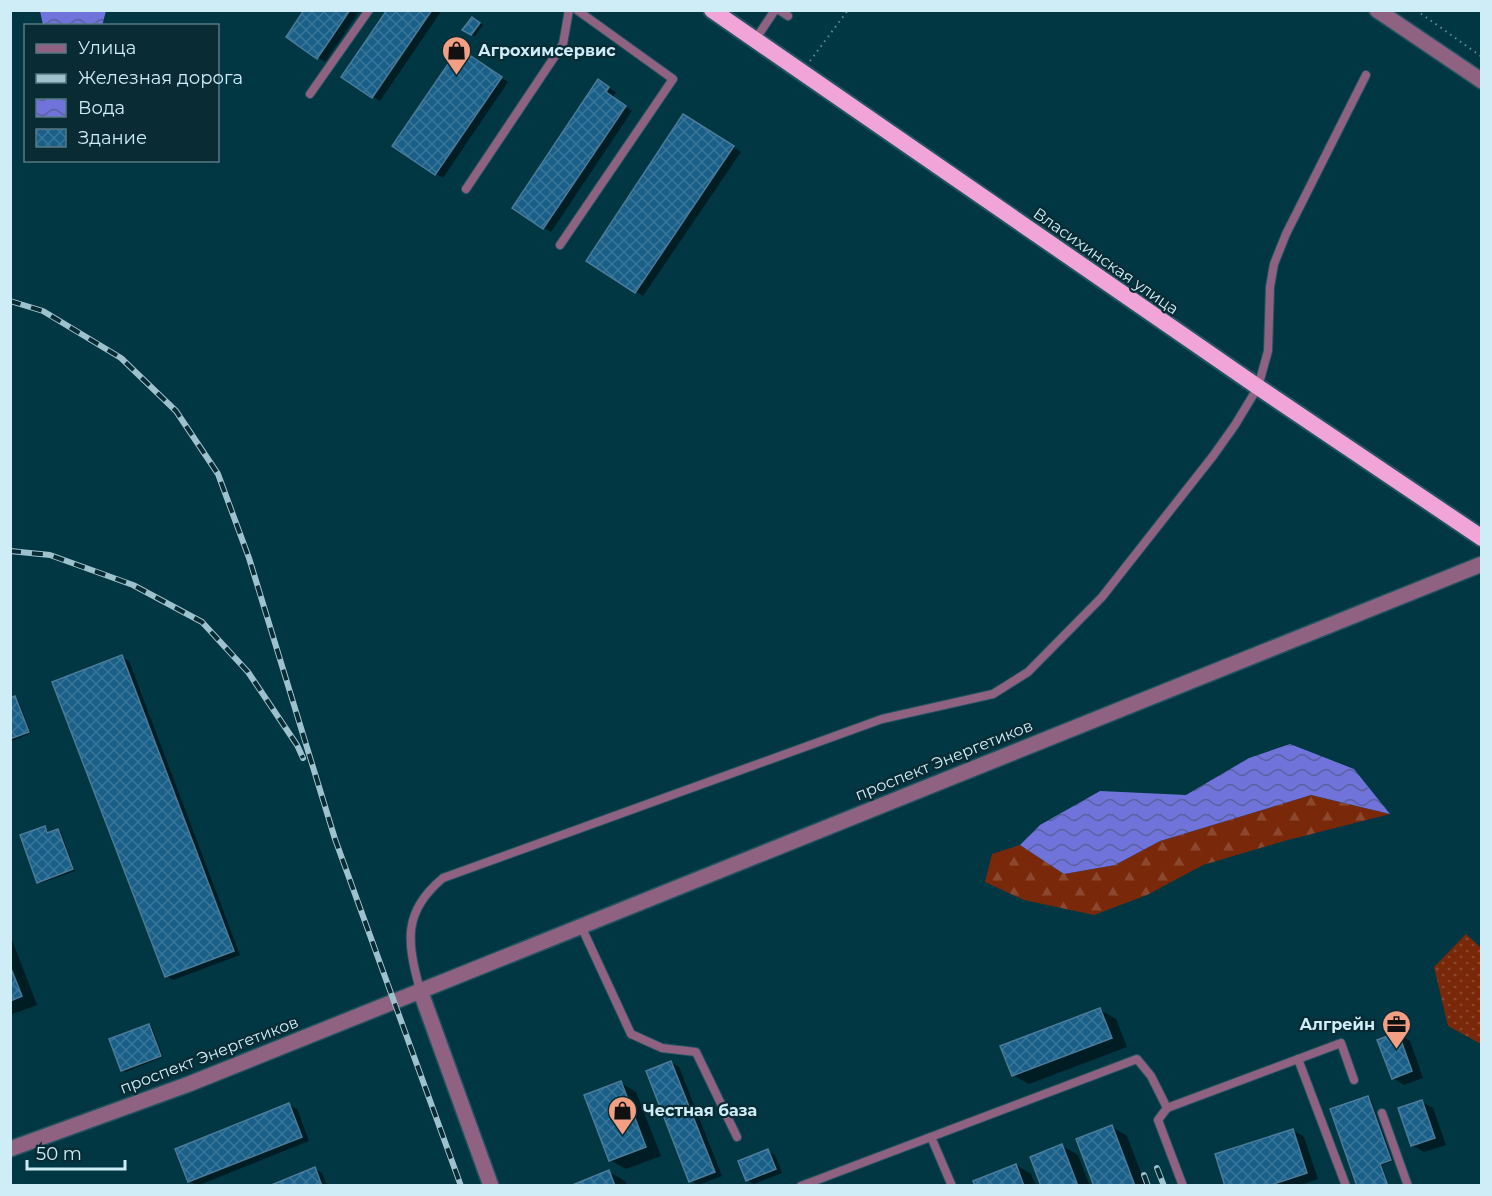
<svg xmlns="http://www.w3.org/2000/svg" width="1492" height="1196" font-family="Montserrat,sans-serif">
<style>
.grass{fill:url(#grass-dots)}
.forest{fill:url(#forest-firs)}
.water{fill:url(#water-waves)}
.shadow{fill:#0007}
.building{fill:url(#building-cross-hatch);stroke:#4c7b9a;stroke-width:1.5}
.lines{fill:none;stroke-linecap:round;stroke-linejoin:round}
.service-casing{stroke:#215460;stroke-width:10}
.minor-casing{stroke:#215460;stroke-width:18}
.trunk-casing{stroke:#215460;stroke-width:20}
.path{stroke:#618d98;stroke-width:2;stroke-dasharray:1.5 4.5;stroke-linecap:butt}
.service{stroke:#8e6280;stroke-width:8}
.minor{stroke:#8e6280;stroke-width:15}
.trunk{stroke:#f0a4d8;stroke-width:16}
.rail-casing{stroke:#9dc2cd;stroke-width:6}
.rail{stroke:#082b34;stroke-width:4;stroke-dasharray:11;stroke-linecap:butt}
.labels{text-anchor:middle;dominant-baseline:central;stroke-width:4.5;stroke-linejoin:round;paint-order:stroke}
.poi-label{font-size:16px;font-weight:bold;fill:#ceedf7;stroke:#082b34;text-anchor:start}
.street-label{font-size:16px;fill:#ceedf7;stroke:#082b34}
</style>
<defs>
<pattern id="grass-dots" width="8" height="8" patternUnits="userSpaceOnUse" patternTransform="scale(1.5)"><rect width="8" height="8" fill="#79290a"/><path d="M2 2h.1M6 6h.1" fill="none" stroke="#8b482e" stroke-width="1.8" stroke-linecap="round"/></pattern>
<pattern id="forest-firs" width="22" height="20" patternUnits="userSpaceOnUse" patternTransform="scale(1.5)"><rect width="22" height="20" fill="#79290a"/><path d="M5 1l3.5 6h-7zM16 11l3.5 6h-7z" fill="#8b482e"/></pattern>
<pattern id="water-waves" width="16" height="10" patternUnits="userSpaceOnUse" patternTransform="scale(1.5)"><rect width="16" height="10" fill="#6f73da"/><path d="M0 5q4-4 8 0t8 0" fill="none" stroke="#5b61a0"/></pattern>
<pattern id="building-cross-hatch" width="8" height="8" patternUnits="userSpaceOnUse" patternTransform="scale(1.5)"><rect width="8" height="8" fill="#195f87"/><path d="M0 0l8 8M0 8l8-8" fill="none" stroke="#397699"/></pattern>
</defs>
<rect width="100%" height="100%" fill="#003743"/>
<polygon class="grass" points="1466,934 1481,948 1481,1044 1448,1026 1434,967"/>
<polygon class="forest" points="1311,795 1390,814 1284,841 1203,865 1147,895 1094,915 1024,900 985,882 992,854 1020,845 1064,874 1115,865 1160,841"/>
<g class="water">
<polygon points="40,11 40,10 106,11 102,26 43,25"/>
<polygon points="1290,744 1354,769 1390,814 1311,795 1160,841 1115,865 1064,874 1020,845 1040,825 1100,791 1186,795 1249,758"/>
</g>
<g class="shadow">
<polygon points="306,10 360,10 325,62 317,57"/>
<polygon points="389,10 442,10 380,101 343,77"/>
<polygon points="476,20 483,25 475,36 464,30"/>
<polygon points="467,54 508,82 443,178 436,174"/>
<polygon points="606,86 616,92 612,98 632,111 551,232 544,228"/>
<polygon points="691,120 741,152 643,296 588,260"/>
<polygon points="121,657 129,661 240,955 173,980 166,976"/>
<polygon points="15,698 18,700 31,733 10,742 10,700"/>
<polygon points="44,827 49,833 58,830 61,832 75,871 41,883 38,882"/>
<polygon points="10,935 37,1005 10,1015"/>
<polygon points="1100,1010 1116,1019 1127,1047 1029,1084 1013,1075"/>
<polygon points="149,1025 152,1027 163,1057 126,1072 122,1070"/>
<polygon points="1398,1034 1410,1041 1423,1078 1404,1085 1393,1078"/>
<polygon points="671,1062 679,1067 722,1176 698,1185 691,1181"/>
<polygon points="621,1083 636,1092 661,1156 626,1169 610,1160"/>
<polygon points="1367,1097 1371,1099 1393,1161 1382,1165 1389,1186 1359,1186"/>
<polygon points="1422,1102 1433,1108 1446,1145 1424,1152 1412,1145"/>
<polygon points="289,1105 297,1109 309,1141 197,1186 189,1181"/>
<polygon points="1112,1127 1127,1136 1146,1186 1095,1186"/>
<polygon points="1293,1130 1304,1137 1318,1179 1298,1186 1227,1186"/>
<polygon points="1062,1146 1078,1155 1090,1186 1043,1186"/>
<polygon points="768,1151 775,1155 782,1173 754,1184 747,1180"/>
<polygon points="1016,1165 1031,1174 1036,1186 977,1186"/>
<polygon points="315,1169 322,1173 327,1186 273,1186"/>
<polygon points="609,1172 625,1181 627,1186 574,1186"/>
</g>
<g class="building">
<polygon points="304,10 350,10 317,59 286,37"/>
<polygon points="387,10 432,10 372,98 341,77"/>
<polygon points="472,17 480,23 471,35 462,30"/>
<polygon points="459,48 502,77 435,175 392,146"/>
<polygon points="598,79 609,87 606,92 626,106 543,229 512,208"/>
<polygon points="683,114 734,146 635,293 586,261"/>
<polygon points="122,655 234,951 165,977 52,682"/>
<polygon points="15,696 29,732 10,739 10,698"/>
<polygon points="45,826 47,833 58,829 73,869 37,883 20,835"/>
<polygon points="10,966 22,996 10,1001"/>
<polygon points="1100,1008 1112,1038 1012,1076 1000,1046"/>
<polygon points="149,1024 161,1056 121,1071 109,1039"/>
<polygon points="1398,1032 1412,1071 1392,1079 1377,1040"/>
<polygon points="671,1061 715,1172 689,1182 646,1071"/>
<polygon points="621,1081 646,1147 609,1161 584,1095"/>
<polygon points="1368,1096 1391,1160 1380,1164 1388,1186 1357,1186 1330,1109"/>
<polygon points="1422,1100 1435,1138 1411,1146 1398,1108"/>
<polygon points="289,1103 302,1137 188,1182 175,1149"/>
<polygon points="1112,1125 1135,1186 1094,1186 1076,1139"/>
<polygon points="1293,1129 1307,1173 1268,1186 1225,1186 1215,1154"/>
<polygon points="1062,1144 1078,1186 1041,1186 1030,1157"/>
<polygon points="768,1149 776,1169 746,1181 738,1161"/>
<polygon points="1016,1164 1024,1186 975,1186 973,1181"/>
<polygon points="315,1167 322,1186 269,1186"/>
<polygon points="609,1170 615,1186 570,1186"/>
</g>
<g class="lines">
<defs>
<g id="service">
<polyline points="779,10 788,16"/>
<polyline points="755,40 775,10"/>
<polyline points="310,94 369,10"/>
<polyline points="466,189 563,44 569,10"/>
<polyline points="560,245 673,79 577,10"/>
<polyline points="581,926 631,1034 662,1048 696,1052 737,1137"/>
<path d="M 420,990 C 407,942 402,912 443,878 L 882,719 L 993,694 L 1028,672 L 1102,597 L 1213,456 L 1235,425 L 1258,387 L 1268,351 L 1270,287 L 1274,264 L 1286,234 L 1366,75"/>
<polyline points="1298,1059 1346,1186"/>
<polyline points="1167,1108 1341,1043 1354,1080"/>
<polyline points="1382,1113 1408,1186"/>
<polyline points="931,1137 952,1186"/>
<polyline points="801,1186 1137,1059 1151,1076 1167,1108 1158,1120 1183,1186"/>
</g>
<g id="minor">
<polyline points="1377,10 1482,81"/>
<polyline points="420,990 491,1186"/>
<polyline points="10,1149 189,1084 1482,564"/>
</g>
<polyline id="trunk" points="712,10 1258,387 1482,538"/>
</defs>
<use href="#service" class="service-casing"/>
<use href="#minor" class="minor-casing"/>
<use href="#trunk" class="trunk-casing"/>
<g class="path">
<polyline points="1416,10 1482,57"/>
<polyline points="810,61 848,10"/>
</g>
<use href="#service" class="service"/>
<use href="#minor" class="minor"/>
<use href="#trunk" class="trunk"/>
<defs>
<g id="rail">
<polyline points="10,301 43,311 121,358 176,411 218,474 249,558 335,839 461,1186"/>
<polyline points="10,551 50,555 133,585 202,622 248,672 297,745 303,758"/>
<polyline points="1157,1168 1164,1186"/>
<polyline points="1144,1175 1148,1186"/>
</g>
</defs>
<use href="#rail" class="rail-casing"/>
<use href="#rail" class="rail"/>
</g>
<defs>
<symbol id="shop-pin" viewBox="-11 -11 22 30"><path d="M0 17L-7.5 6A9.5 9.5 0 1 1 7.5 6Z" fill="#f39f84" stroke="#082b34"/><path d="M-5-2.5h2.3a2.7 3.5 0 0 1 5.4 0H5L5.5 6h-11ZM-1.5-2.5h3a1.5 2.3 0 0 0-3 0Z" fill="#111"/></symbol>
<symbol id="office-pin" viewBox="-11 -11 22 30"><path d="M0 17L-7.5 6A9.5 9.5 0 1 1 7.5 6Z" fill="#f39f84" stroke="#082b34"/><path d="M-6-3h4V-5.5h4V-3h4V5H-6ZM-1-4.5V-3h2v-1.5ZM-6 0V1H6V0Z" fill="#111"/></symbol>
</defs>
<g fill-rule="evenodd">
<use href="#shop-pin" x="440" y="34" width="33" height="45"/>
<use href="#office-pin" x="1380" y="1008" width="33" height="45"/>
<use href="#shop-pin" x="606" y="1094" width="33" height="45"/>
</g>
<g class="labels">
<g class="poi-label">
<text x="478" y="50">Агрохимсервис</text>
<text x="1375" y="1024" text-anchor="end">Алгрейн</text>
<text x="643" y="1110">Честная база</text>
</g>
<g class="street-label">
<text transform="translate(1106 261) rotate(35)">Власихинская улица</text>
<text transform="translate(944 760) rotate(-22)">проспект Энергетиков</text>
<text transform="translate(209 1055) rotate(-21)">проспект Энергетиков</text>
</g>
</g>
<rect width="1492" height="1196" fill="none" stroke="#ceedf7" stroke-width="24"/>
<rect x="24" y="24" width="195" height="138" fill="#082b34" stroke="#577982" stroke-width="1.5"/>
<rect x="36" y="44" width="30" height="9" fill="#8e6280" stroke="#577982" stroke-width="1.5"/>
<text x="78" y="54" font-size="18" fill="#ceedf7">Улица</text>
<rect x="36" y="74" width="30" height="9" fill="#9dc2cd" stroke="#577982" stroke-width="1.5"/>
<text x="78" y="84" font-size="18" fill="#ceedf7">Железная дорога</text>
<rect x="36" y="99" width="30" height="18" fill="url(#water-waves)" stroke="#577982" stroke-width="1.5"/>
<text x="78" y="114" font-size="18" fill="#ceedf7">Вода</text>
<rect x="36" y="129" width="30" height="18" fill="url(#building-cross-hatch)" stroke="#577982" stroke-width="1.5"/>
<text x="78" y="144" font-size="18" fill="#ceedf7">Здание</text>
<path d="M27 1160v9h98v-9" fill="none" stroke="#ceedf7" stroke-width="3"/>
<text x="36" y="1160" font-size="18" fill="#ceedf7" stroke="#082b34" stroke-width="4.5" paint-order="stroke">50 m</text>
</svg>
